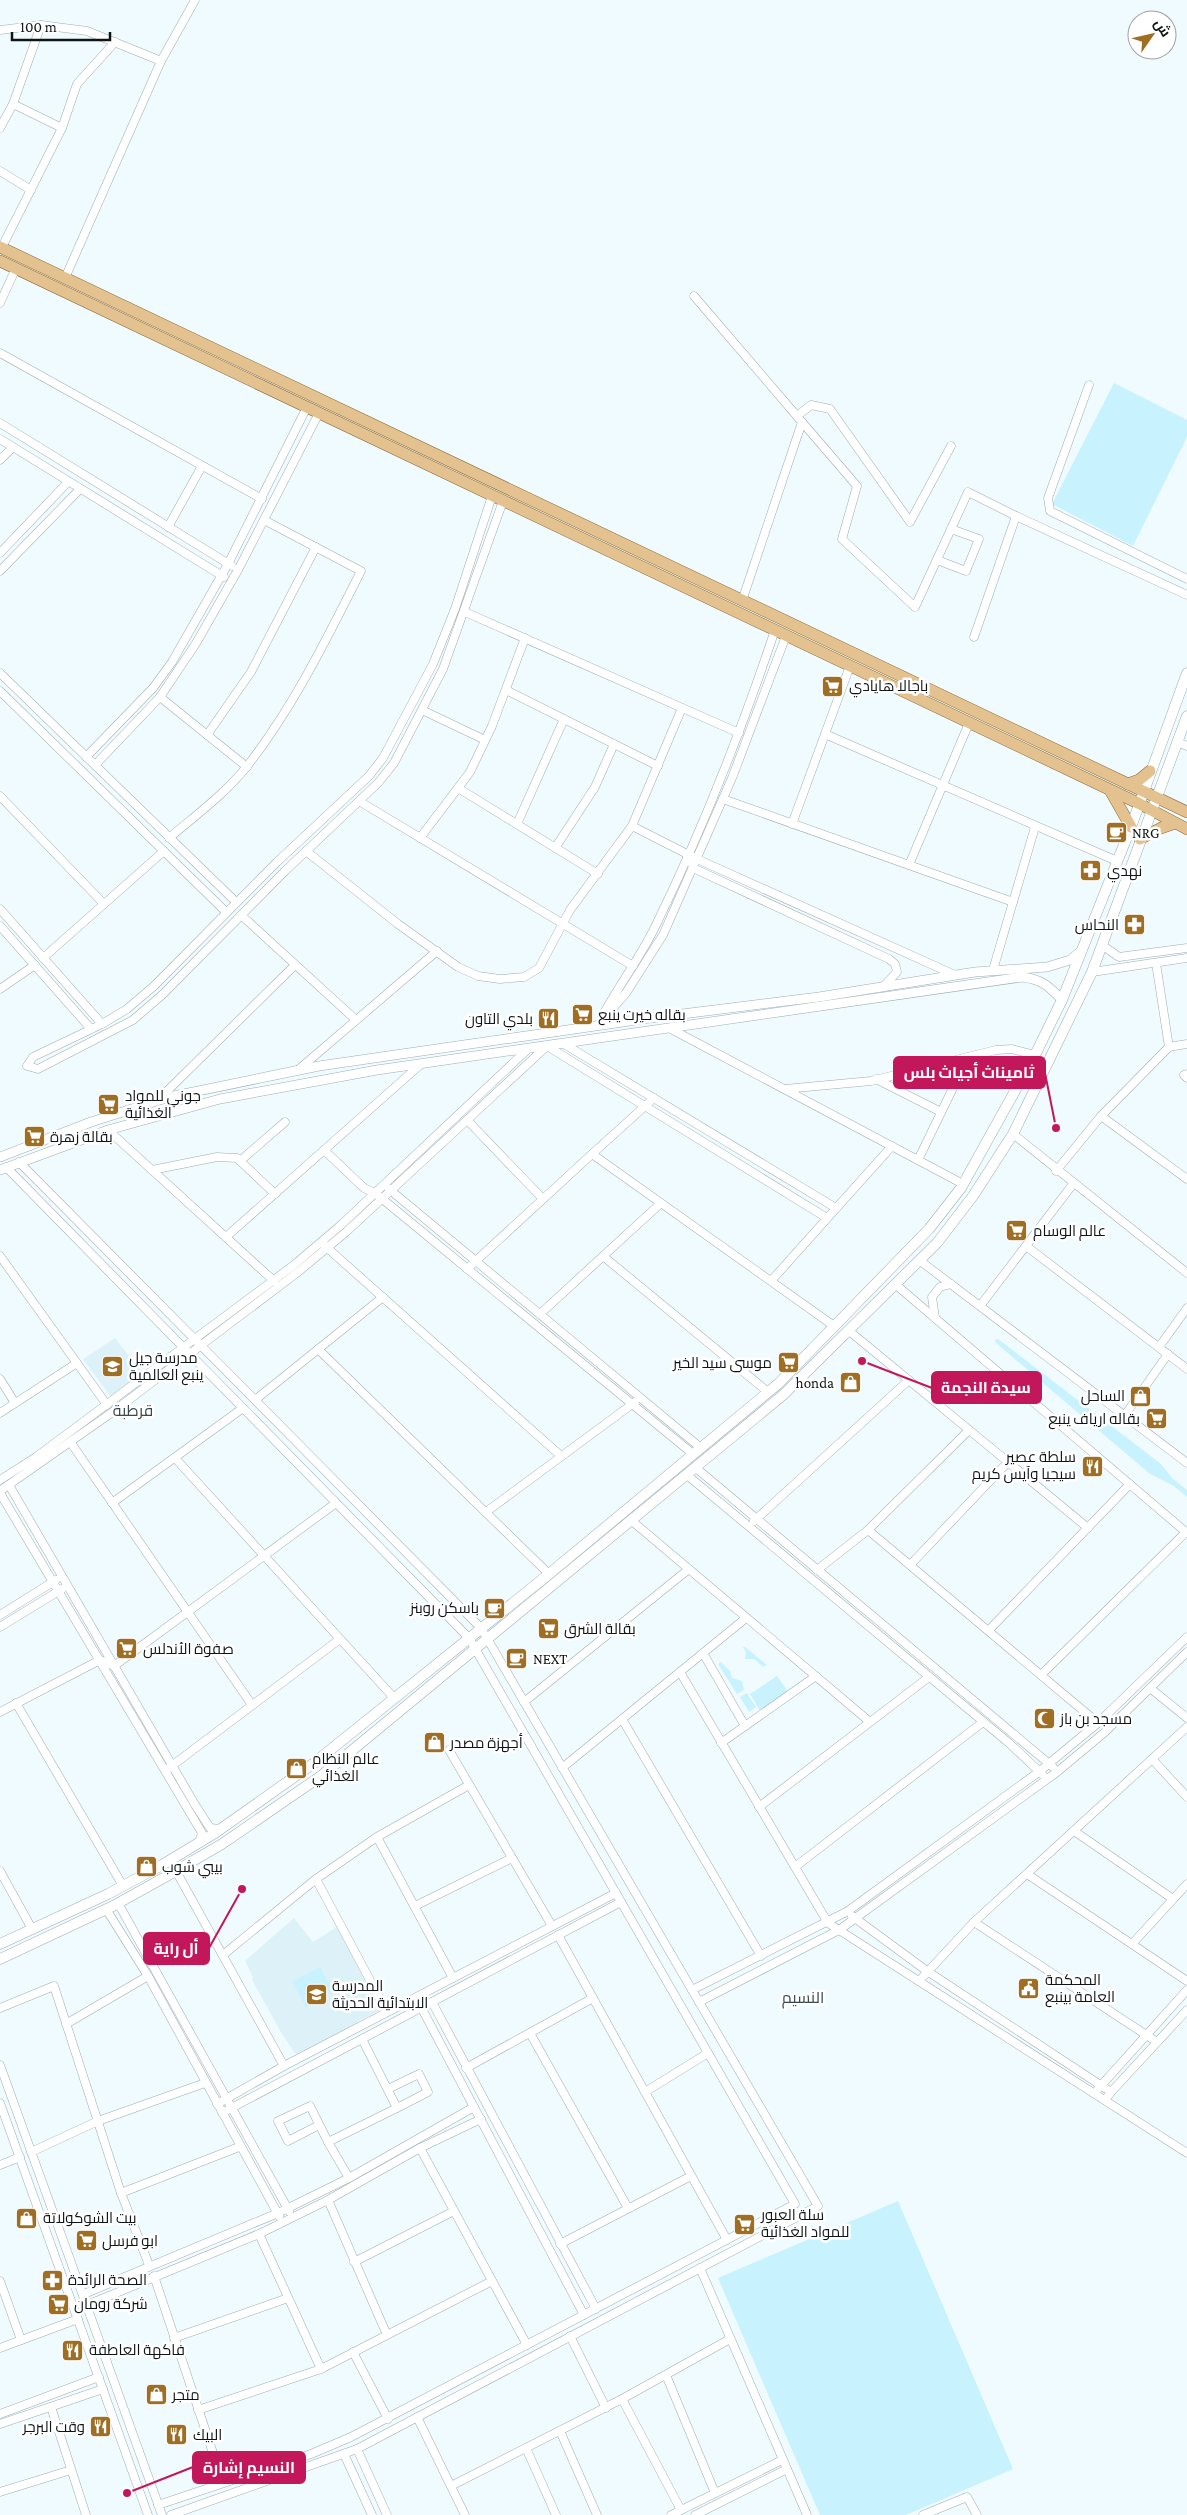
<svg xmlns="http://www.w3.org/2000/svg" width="1187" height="2515" font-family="'Crimson Pro',Cairo,serif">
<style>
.built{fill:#dcf2f8}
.green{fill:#c8f2fe}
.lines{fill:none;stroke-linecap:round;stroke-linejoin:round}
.minor-casing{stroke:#9caeb3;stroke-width:9}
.tertiary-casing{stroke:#9caeb3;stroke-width:10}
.secondary-casing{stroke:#9caeb3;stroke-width:11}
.primary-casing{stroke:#8d6b36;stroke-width:12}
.minor{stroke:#fff;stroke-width:8}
.tertiary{stroke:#fff;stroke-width:9}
.secondary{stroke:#fff;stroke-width:10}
.primary{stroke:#e3c290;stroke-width:11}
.labels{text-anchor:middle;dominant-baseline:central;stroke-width:5;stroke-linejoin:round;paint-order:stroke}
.poi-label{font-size:15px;fill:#0f1517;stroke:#fff;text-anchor:start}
.neighbourhood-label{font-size:16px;fill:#39494d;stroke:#fff}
.leader{fill:none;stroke:#c2185b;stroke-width:2}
.callout-dot{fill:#c2185b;stroke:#fff;stroke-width:2}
.callout{fill:#c2185b;stroke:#c2185b;stroke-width:2}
.callout-label{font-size:16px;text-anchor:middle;font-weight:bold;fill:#fff}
</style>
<rect width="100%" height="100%" fill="#f0fbff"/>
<g class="built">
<polygon points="115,1338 144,1375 112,1398 83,1359"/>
<polygon points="294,1918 313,1942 337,1927 380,2010 357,2022 359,2025 301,2055 295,2053 282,2034 252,1980 253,1977 245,1961"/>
</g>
<g class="green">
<polygon points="1114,383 1187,420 1187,437 1133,546 1052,504"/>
<polygon points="998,1339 1161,1464 1173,1479 1187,1490 1187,1497 1174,1486 1150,1474 996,1343 995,1340"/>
<polygon points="743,1647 745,1647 767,1665 763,1667 754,1659 745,1659 746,1652"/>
<polygon points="721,1662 730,1671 732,1678 742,1681 744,1690 737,1694 718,1664"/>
<polygon points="777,1676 788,1692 761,1712 750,1694"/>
<polygon points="747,1693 756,1707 749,1712 740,1697"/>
<polygon points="320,1967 333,1991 306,2007 292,1982"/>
<polygon points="898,2201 1013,2469 906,2515 820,2515 718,2278"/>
</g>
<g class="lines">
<defs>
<g id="minor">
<polyline points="0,30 41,25 87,31 161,61"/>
<polyline points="13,104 62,128"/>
<polyline points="0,128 13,104 41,25"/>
<polyline points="0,171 31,190"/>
<polyline points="2,247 62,128 77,84 115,42"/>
<polyline points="65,278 161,61 195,0"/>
<polyline points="694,296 802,422 742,601"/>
<polyline points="0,303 16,268"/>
<polyline points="0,353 262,499"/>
<polyline points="1089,385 1048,498 1050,511 1187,579"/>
<polyline points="797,416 811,405 830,409 910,522 951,446"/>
<polyline points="802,422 857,486 842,539 915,607 951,529 979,539 966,571 937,560"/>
<polyline points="0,423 232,566"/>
<polyline points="0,439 224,577"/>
<polyline points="0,460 13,447"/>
<polyline points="492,496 455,609 433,664 383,758 369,776 277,862 154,986 127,1009 102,1024 33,1057 27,1066 38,1069 133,1020 162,995 285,871 378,783 394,763 443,669 503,501"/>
<polyline points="168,527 202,466"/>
<polyline points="951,529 968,492 1016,516"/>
<polyline points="0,553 68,482"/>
<polyline points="0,571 80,489"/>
<polyline points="465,612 739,733"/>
<polyline points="974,637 1016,516 1187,595"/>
<polyline points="0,673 236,902"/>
<polyline points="506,690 658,766"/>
<polyline points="0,691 226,912"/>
<polyline points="160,697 247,767"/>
<polyline points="422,710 485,740"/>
<polyline points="825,734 1117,861"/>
<polyline points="207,735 251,672 316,547"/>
<polyline points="1177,742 1187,746"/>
<polyline points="86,757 153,688 172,662 228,564 307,407"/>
<polyline points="95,765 160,697 195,645 238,570 319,413"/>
<polyline points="458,788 598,874"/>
<polyline points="0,796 104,904"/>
<polyline points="723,799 1013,902"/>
<polyline points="359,801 633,966"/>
<polyline points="517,824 564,719"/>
<polyline points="792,824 850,666"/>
<polyline points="632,826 697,859 955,975"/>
<path d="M 169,838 C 196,815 226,793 248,765 C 294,706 327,638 361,571 L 264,520"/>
<polyline points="420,838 470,772 492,726 525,638"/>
<polyline points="555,848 595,787 614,744"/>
<polyline points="306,851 398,924 458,967 478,976 500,979 524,977 539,968 570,910 632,826 682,708"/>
<polyline points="692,864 693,868 889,959 895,964 897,972 883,987"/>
<polyline points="909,865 969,723"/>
<polyline points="0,909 102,1024"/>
<polyline points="241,915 356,1020"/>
<polyline points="0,926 91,1029"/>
<polyline points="1102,945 1119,957 1187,948"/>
<polyline points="43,958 164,851"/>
<polyline points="1156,963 1169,1047"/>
<polyline points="993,970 1035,827"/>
<polyline points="1092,972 1187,958"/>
<polyline points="0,989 35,965"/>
<path d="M 603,1015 C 619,985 640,958 655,927 C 702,831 741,732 775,630"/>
<polyline points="598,1025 626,993 663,935 732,778 786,636"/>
<polyline points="671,1029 963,1184"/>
<polyline points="564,1044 836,1208"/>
<polyline points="298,1070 437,951"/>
<polyline points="1187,1074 1184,1075 1187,1078"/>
<polyline points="876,1079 941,1112"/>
<polyline points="785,1089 871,1081 996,1050 1012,1049 1035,1055"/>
<polyline points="158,1100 295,965"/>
<polyline points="1101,1116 1187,1179"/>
<polyline points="467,1120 543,1199"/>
<polyline points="108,1130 274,1281"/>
<polyline points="1013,1134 1187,1273"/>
<polyline points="324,1150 364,1188 375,1193 693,1454"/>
<polyline points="592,1154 654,1098"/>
<polyline points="918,1160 968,1057"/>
<polyline points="240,1161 285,1122"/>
<polyline points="19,1162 481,1628 818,2206 357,2449 171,2515"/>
<polyline points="6,1167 469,1638 795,2204 351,2437 311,2454 158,2505"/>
<polyline points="152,1170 217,1157 237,1158 275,1194"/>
<polyline points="1056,1171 1101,1116 1169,1047 1187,1044"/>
<polyline points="389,1189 701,1448"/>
<polyline points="226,1237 421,1064"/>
<polyline points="324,1245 561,1456"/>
<polyline points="1026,1246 1187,1369"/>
<polyline points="0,1256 107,1405"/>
<polyline points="603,1256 768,1392"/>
<polyline points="919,1260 1187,1463"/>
<polyline points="467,1269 592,1154 834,1326"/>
<polyline points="771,1281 892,1146"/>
<polyline points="895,1284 1187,1533"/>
<polyline points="980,1306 1073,1184"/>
<polyline points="540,1314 661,1203"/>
<polyline points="935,1318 932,1297 940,1287 951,1284"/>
<polyline points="848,1330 1088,1528"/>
<polyline points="1159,1347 1187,1308"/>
<polyline points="318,1349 549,1574"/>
<polyline points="0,1379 15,1403"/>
<polyline points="255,1400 383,1297"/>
<polyline points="0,1413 77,1363"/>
<polyline points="1125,1415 1168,1354"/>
<polyline points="71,1443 252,1705"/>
<polyline points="175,1458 394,1698"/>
<polyline points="696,1468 1053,1767"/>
<polyline points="687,1475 1009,1743 1043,1775"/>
<polyline points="0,1480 36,1457 294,1265 341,1225 528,1049"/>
<polyline points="9,1485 194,1803 210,1828 221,1829"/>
<polyline points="0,1491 114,1411 298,1272 346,1232 547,1046 827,1218"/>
<polyline points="0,1493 202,1833 199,1843"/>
<polyline points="112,1503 243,1408"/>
<polyline points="486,1512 635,1402"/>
<polyline points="632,1521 870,1722"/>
<polyline points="754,1521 909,1380"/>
<polyline points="868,1530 1098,1723"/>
<polyline points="910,1565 1008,1462"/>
<polyline points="817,1570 868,1530 969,1430"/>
<polyline points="0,1615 56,1580"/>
<polyline points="0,1627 62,1589"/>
<polyline points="989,1630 1130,1484"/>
<polyline points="703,1653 745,1726"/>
<polyline points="680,1672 828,1923 839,1930 1057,1772 1105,1732 1187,1652"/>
<polyline points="1041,1675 1186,1532"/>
<polyline points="1150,1688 1187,1718"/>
<polyline points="524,1702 689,1569"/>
<polyline points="16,1703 123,1886"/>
<polyline points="0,1712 100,1660 114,1666 336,1503"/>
<polyline points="622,1719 761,1956"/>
<polyline points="721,1743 816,1676"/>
<polyline points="449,1750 552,1926"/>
<polyline points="1152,1759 1187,1797"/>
<polyline points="169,1768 340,1639"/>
<polyline points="562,1768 746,1618"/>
<polyline points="759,1807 929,1677"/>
<polyline points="1074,1831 1173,1899"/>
<polyline points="377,1837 453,1978"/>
<polyline points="795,1867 983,1722"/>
<polyline points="0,1871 32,1929"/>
<polyline points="176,1871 284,2066"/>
<polyline points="1027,1874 1187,1981"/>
<polyline points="316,1879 387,2012"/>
<polyline points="118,1903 289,2211"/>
<polyline points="415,1906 512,1858"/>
<polyline points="106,1909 148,1976 279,2216"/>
<polyline points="852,1916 927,1971 1111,2092 1105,2100"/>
<polyline points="974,1922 1157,2042"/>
<polyline points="558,1935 727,2240"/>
<polyline points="1132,1944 1187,1884"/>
<polyline points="223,1955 316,1879 377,1837 469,1785"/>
<polyline points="919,1981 974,1922 1187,1727"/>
<polyline points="692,1990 848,1911 1040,1771 1098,1723 1187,1637"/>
<polyline points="432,2002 596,2309"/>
<polyline points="699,2002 839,1930 1187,2153"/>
<polyline points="421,2007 584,2315"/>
<polyline points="0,2008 54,1986 121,2193 149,2265"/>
<polyline points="66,2024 148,1976"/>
<polyline points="530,2033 628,2208"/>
<polyline points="0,2065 162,2515"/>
<polyline points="466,2068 593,1998"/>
<polyline points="388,2089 419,2074 428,2092 397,2108"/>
<polyline points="1098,2089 1187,1990"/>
<polyline points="645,2092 708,2053"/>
<polyline points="1111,2092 1187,2010"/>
<polyline points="0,2103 148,2515"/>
<polyline points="217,2104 284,2066 616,1893"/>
<polyline points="222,2113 621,1902"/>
<polyline points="319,2125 288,2141 278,2121 310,2106 328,2142 397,2108 362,2039"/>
<polyline points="328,2142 349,2178"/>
<polyline points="420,2148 527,2345"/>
<polyline points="31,2152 98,2121 205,2083"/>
<polyline points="0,2165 20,2157"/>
<polyline points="121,2193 239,2147"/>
<polyline points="328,2200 387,2335"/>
<polyline points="259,2234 321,2369"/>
<polyline points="560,2244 691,2176"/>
<polyline points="354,2262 454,2211"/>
<polyline points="700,2268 807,2515"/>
<polyline points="154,2276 223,2483"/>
<polyline points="0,2281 21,2340"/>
<polyline points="84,2294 278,2213 349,2178 474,2107"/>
<polyline points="87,2305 259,2234 328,2200 420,2148 481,2119"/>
<polyline points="570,2336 606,2408"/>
<polyline points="174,2338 288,2298"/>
<polyline points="0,2348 78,2319"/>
<polyline points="353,2352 388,2419"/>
<polyline points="666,2375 715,2493"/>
<polyline points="622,2399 681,2510"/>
<polyline points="51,2407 86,2515"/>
<polyline points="198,2410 321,2369 492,2281"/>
<polyline points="0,2414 99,2377"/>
<polyline points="417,2417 465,2515"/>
<polyline points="0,2424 103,2389"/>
<polyline points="560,2431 597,2515"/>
<polyline points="526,2448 556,2515"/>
<polyline points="357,2449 387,2515"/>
<polyline points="344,2454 372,2515"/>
<polyline points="451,2486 622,2399 730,2339"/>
<polyline points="0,2492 71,2470"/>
<polyline points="671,2515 782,2460"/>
<polyline points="695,2515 787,2469"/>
<polyline points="923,2515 967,2497 977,2515"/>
</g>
<g id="tertiary">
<polyline points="0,1157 91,1122 169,1097 319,1066 650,1018 819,997 975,972 1047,967 1070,960 1081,951"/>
<path d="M 0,1170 L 108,1130 L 220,1099 L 377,1070 L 1022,977 C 1041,979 1049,986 1062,1000"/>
</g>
<g id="secondary">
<polyline points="0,1944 108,1894 162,1865 215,1833 314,1763 549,1574 778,1384 929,1229 961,1188 1035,1055 1062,1000 1131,827 1187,673"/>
<polyline points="0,1959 113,1906 167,1876 222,1844 321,1776 783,1395 937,1243 973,1196 1013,1134 1092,972 1187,716"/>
</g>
<g id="primary">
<polyline points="0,247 1187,812"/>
<polyline points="0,261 1140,804 1187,829"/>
<polyline points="1128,784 1139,780 1150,771"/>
<polyline points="1111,792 1131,827"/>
<polyline points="1140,839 1161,828 1175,823"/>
</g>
</defs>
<use href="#minor" class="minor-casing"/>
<use href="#tertiary" class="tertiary-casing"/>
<use href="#secondary" class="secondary-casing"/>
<use href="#primary" class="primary-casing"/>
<use href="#minor" class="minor"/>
<use href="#tertiary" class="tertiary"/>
<use href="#secondary" class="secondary"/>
<use href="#primary" class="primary"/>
</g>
<defs>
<symbol id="supermarket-square" viewBox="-11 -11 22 22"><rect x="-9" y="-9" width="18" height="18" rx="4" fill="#9f6e22" stroke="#fff"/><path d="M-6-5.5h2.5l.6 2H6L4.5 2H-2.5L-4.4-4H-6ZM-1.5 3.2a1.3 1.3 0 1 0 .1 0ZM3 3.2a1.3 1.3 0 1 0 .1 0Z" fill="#fff"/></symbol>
<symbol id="cafe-square" viewBox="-11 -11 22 22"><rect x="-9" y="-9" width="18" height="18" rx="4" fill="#9f6e22" stroke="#fff"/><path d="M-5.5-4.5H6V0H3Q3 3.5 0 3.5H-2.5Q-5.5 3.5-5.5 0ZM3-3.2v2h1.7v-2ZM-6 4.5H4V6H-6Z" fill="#fff"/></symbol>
<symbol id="pharmacy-square" viewBox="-11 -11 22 22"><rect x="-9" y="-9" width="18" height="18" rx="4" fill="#9f6e22" stroke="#fff"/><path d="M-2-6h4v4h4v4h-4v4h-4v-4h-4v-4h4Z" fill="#fff"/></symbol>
<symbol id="restaurant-square" viewBox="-11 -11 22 22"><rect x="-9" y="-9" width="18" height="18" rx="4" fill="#9f6e22" stroke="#fff"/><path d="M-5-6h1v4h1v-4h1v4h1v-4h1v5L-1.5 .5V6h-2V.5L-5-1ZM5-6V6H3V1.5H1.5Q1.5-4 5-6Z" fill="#fff"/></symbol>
<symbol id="school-square" viewBox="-11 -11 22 22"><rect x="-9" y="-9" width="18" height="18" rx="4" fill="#9f6e22" stroke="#fff"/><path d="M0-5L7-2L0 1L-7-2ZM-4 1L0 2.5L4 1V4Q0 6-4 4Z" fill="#fff"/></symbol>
<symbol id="shop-square" viewBox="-11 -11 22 22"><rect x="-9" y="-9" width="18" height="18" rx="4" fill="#9f6e22" stroke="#fff"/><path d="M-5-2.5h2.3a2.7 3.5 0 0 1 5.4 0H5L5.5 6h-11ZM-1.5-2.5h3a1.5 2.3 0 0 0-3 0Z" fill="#fff"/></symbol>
<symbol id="mosque-square" viewBox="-11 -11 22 22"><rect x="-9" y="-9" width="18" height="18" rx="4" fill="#9f6e22" stroke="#fff"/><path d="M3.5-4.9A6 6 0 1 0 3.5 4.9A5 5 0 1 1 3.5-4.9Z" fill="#fff"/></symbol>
<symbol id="civic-square" viewBox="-11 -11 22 22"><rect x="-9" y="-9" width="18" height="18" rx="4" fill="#9f6e22" stroke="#fff"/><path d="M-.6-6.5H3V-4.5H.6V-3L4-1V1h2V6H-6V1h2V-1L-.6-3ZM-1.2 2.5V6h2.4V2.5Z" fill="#fff"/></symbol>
</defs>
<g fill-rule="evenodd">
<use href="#supermarket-square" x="820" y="674" width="25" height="25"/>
<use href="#cafe-square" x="1104" y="820" width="25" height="25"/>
<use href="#pharmacy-square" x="1078" y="858" width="25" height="25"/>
<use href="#pharmacy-square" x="1122" y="912" width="25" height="25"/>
<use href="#supermarket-square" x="570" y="1002" width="25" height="25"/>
<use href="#restaurant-square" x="536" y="1006" width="25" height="25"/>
<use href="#supermarket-square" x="96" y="1092" width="25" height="25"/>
<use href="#supermarket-square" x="22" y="1124" width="25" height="25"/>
<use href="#supermarket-square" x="1004" y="1218" width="25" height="25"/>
<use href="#supermarket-square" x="776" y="1350" width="25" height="25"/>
<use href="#school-square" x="100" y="1354" width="25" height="25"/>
<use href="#shop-square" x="838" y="1370" width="25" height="25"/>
<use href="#shop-square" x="1128" y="1384" width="25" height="25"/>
<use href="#supermarket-square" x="1144" y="1406" width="25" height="25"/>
<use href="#restaurant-square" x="1080" y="1454" width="25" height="25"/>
<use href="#cafe-square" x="482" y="1596" width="25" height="25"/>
<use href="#supermarket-square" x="536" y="1616" width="25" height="25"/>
<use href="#supermarket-square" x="114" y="1636" width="25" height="25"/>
<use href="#cafe-square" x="504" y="1646" width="25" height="25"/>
<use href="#mosque-square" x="1032" y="1706" width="25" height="25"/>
<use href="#shop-square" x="422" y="1730" width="25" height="25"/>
<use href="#shop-square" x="284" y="1756" width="25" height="25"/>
<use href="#shop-square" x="134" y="1854" width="25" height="25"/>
<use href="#civic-square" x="1016" y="1976" width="25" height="25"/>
<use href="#school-square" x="304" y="1982" width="25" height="25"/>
<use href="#shop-square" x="14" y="2206" width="25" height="25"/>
<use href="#supermarket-square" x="732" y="2212" width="25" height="25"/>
<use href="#supermarket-square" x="74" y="2228" width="25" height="25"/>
<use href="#pharmacy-square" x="40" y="2268" width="25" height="25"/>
<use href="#supermarket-square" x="46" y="2292" width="25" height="25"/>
<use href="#restaurant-square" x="60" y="2338" width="25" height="25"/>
<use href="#shop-square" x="144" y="2382" width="25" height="25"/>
<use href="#restaurant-square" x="88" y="2414" width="25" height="25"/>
<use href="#restaurant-square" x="164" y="2422" width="25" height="25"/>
</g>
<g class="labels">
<g class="poi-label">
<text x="849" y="686">باجالا هايادي</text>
<text x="1132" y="833">NRG</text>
<text x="1107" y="871">نهدي</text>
<text x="1119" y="925" text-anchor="end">النحاس</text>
<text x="598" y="1015">بقاله خيرت ينبع</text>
<text x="533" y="1019" text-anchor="end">بلدي التاون</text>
<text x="125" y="1096">جوني للمواد<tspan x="125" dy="17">الغذائية</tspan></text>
<text x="50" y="1137">بقالة زهرة</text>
<text x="1033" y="1231">عالم الوسام</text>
<text x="129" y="1358">مدرسة جيل<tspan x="129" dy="17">ينبع العالمية</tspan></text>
<text x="772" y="1363" text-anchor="end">موسى سيد الخير</text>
<text x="834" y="1383" text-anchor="end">honda</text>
<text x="1125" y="1396" text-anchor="end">الساحل</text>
<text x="1140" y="1419" text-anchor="end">بقاله ارياف ينبع</text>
<text x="1076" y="1457" text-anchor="end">سلطة عصير<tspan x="1076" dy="17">سيجيا وآيس كريم</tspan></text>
<text x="479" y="1608" text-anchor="end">باسكن روبنز</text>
<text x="564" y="1629">بقالة الشرق</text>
<text x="143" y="1649">صفوة الأندلس</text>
<text x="533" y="1659">NEXT</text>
<text x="1060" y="1719">مسجد بن باز</text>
<text x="450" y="1743">أجهزة مصدر</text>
<text x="312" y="1759">عالم النظام<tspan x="312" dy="17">الغذائي</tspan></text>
<text x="162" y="1867">بيبي شوب</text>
<text x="1045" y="1980">المحكمة<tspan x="1045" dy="17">العامة بينبع</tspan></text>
<text x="332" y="1986">المدرسة<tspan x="332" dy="17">الابتدائية الحديثة</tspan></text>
<text x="761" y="2215">سلة العبور<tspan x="761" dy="17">للمواد الغذائية</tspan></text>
<text x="43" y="2218">بيت الشوكولاتة</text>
<text x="102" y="2241">ابو فرسل</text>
<text x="68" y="2280">الصحة الرائدة</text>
<text x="74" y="2304">شركة رومان</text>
<text x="89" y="2350">فاكهة العاطفة</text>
<text x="172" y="2395">متجر</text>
<text x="85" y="2427" text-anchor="end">وقت البرجر</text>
<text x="193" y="2435">البيك</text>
</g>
<g class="neighbourhood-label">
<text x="133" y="1410">قرطبة</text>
<text x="803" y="1997">النسيم</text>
</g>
</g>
<path class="leader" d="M1056 1128L1045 1073M862 1361L932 1388M242 1889L209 1948M127 2493L193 2467"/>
<g class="callout-dot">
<circle cx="1056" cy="1128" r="5"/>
<circle cx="862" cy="1361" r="5"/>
<circle cx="242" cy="1889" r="5"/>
<circle cx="127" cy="2493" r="5"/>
</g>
<g class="callout">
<rect x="894" y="1057" width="151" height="31" rx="5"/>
<rect x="932" y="1372" width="109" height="31" rx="5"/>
<rect x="144" y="1933" width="65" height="31" rx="5"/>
<rect x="193" y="2452" width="112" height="31" rx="5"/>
</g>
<g class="callout-label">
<text x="969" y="1078">ثاميناث أجياث بلس</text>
<text x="986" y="1393">سيدة النجمة</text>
<text x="176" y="1954">أل راية</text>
<text x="249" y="2473">النسيم إشارة</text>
</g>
<g transform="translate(1152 35) rotate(56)"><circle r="24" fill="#ffffff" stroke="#9fa1a2"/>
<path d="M0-4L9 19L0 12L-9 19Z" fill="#9f6e22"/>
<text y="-8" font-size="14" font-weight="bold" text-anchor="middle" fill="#0f1517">ش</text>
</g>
<path d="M12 32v8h98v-8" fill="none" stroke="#0f1517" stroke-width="2.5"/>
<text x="20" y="32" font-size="15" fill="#0f1517" stroke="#ffffff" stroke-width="4" paint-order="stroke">100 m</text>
</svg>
